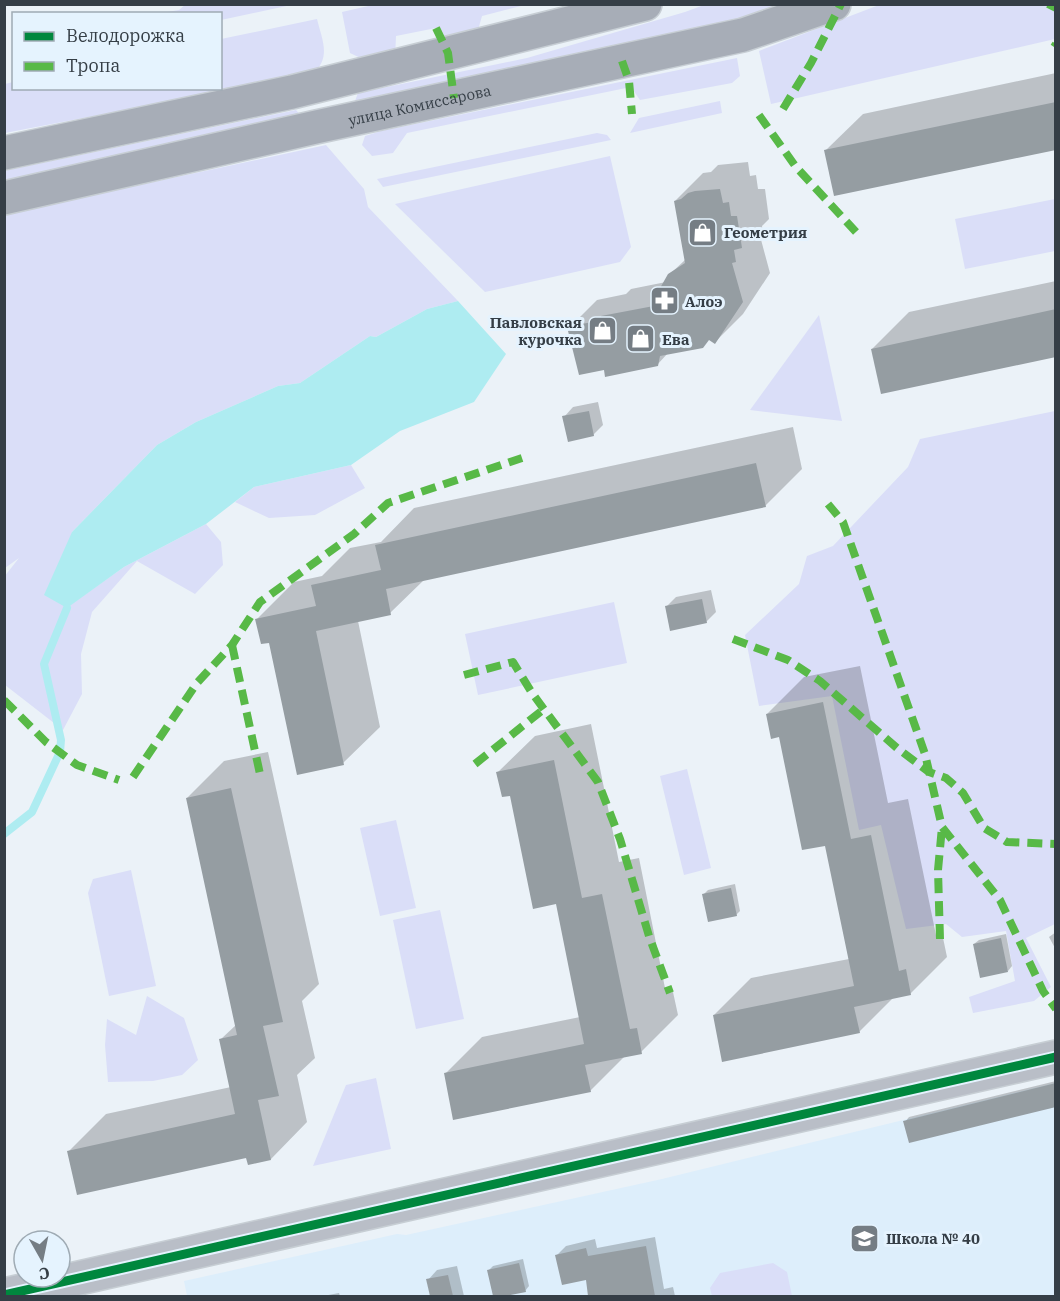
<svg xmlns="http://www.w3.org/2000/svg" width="1060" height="1301" font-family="'IBM Plex Serif',serif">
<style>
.built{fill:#ddeefb}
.green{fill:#dadef8}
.water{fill:#aeecf1}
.shadow{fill:#0003}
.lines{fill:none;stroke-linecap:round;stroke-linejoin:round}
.stream{stroke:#aeecf1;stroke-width:8}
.building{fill:#959da2}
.minor-casing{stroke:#c7ced4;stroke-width:36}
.major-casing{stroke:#c7ced4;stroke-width:36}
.minor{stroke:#b9bec7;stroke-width:33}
.major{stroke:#a7adb7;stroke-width:33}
.quiet{stroke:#58b947;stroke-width:8;stroke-dasharray:15 8;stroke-linecap:butt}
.cycleway-casing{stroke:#e5f3fe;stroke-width:13}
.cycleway{stroke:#00873e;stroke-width:9}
.labels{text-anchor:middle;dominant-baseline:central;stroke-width:6;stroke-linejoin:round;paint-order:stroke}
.street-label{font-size:15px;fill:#353e46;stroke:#e5f3fe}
.poi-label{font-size:15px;font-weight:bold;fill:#353e46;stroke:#e5f3fe;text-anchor:start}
</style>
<rect width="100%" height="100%" fill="#ebf2f8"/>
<polygon class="built" points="1055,1083 1055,1296 187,1296 184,1281 397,1234 406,1235 662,1179"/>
<g class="green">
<polygon points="186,4 291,4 291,5 221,20 220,14 161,13 179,10"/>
<polygon points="377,4 525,5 482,16 476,37 450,44 436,28 396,36 395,58 371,63 350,53 342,12"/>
<polygon points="704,5 786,5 734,22 364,105 355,101 358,93 527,58 685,12"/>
<polygon points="879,5 1055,5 1055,39 771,104 759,51"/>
<path d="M 317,19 C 322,40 332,58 312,74 L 5,133 L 5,84 L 13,82 L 14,88 L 220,88 L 221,39 Z"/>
<polygon points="737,58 740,76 732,83 640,100 631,87 407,133 393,153 372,156 362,145 365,136 381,131"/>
<polygon points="720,101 722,113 630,133 639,118"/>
<polygon points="296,110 302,117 5,185 4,171"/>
<polygon points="597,133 607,135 611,140 383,187 377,179"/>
<polygon points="326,145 364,189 368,207 458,301 427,309 376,337 370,336 300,383 278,386 196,422 157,445 72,532 66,608 124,567 206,524 221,542 223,565 195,594 137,561 92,612 81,654 82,694 63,730 5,685 4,577 19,558 5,568 5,214"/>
<polygon points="610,156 631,247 620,262 485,292 395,204"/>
<polygon points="1055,199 1055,251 965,269 955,219"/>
<polygon points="819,315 842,421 750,410"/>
<polygon points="1055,411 1055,924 1026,938 1051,987 1034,1001 973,1013 969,997 1015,981 1006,931 962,937 946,924 906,929 881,825 859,830 832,696 759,706 745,635 799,584 807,556 833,546 908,467 920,439"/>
<polygon points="351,465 365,488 315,515 269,518 235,502 254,487"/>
<polygon points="614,602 627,663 478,695 465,634"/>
<polygon points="687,769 711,868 684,875 660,776"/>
<polygon points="396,820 416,908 380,916 360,828"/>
<polygon points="131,870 156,986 109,996 88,893 93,879"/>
<polygon points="440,910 464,1019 416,1029 393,920"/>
<polygon points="147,996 184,1018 198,1060 182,1075 153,1081 108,1082 105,1045 107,1019 136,1035"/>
<polygon points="376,1078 391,1149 313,1166 346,1085"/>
<polygon points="773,1263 787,1272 792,1296 712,1296 710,1288 720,1273"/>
</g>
<polygon class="water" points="458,301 506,354 474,402 400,431 351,465 254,487 206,524 124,567 67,608 44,595 72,532 157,445 196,422 278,386 300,383 370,336 376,337 427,309"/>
<g class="shadow">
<polygon points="1056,73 1056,148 826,150 863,114"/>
<polygon points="748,162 750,176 756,175 758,189 765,189 769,219 762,226 763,233 760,236 770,273 743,314 715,342 710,339 668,353 657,365 605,368 569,328 597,300 626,294 631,289 666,282 669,275 686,259 675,201 703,173 711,172 718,165"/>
<polygon points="1056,281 1056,355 872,349 909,312"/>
<polygon points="598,402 603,425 593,435 564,417 573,407"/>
<polygon points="793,427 802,469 765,506 425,579 390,613 358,621 380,727 343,763 257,619 294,582 322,576 350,548 381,542 414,508"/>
<polygon points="711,590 716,612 706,622 666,607 676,597"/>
<polygon points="860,666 888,803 908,799 936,935 942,933 947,957 910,994 894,997 859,1032 714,1015 751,978 849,959 826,844 780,735 767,714 804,677"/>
<polygon points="591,724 619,862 639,858 666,993 673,992 678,1015 641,1052 625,1056 590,1091 445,1074 482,1037 580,1017 557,903 511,794 498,772 535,736"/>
<polygon points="268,752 319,984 302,1001 315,1058 297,1075 307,1122 271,1159 69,1151 106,1114 231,1087 220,1040 237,1024 187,798 224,761"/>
<polygon points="735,884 740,911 736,915 704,894 708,890"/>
<polygon points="1056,932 1056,950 1049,937"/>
<polygon points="1006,934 1012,966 1008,971 974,944 979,940"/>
<polygon points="1056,1081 1056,1105 905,1122 909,1117"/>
<polygon points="655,1237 664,1289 673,1287 675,1296 600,1296 595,1276 557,1255 566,1246 595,1239 597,1248"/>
<polygon points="523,1259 529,1286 525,1291 494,1296 488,1271 493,1266"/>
<polygon points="457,1266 464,1296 432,1296 428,1280 437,1270"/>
<polygon points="339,1293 340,1296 323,1296"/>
</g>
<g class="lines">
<polyline class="stream" points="4,834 32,812 60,752 61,740 44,664 67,608"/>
</g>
<g class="building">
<polygon points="1056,102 1056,150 834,196 824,150"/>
<polygon points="720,189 723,203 729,202 731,216 737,216 742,248 734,250 736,262 732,263 743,302 715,344 709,340 703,348 660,356 658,366 605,377 604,370 579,375 567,327 602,320 601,316 659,305 659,290 668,274 685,263 674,201 681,199 688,193 695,191"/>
<polygon points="1056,309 1056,357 881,394 871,349"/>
<polygon points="589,411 594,436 568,442 562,416"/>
<polygon points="756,463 766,507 386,589 391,615 316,631 344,765 297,775 269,643 261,644 255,619 316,606 311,585 381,570 375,545"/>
<polygon points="702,599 707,623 670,631 665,606"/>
<polygon points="823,702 851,839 871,835 899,971 906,969 911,995 854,1007 860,1033 722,1062 713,1015 854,986 825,846 802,850 779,737 771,739 766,714"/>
<polygon points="554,760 582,898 602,894 630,1029 637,1028 642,1054 585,1065 591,1092 453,1120 444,1073 584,1044 556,904 533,909 510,796 502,797 496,772"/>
<polygon points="231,788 283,1022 263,1026 279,1096 258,1100 271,1160 248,1165 246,1158 77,1195 67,1151 235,1114 219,1039 237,1035 186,798"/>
<polygon points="731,888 737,916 708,922 702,894"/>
<polygon points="1001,938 1008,972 980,978 973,944"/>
<polygon points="1056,1083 1056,1107 909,1143 903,1121"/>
<polygon points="646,1246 655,1296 588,1296 586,1280 562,1285 555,1255 586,1248 588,1256"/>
<polygon points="519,1263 526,1292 505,1296 493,1296 487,1270"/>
<polygon points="448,1275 453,1296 430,1296 426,1279"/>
</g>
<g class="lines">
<defs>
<polyline id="minor" points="4,1295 1056,1057"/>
<g id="major">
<polyline points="4,153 292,92 645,4"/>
<path id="s1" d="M 4,198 L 316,127 L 743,35 L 834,4"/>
</g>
</defs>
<use href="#minor" class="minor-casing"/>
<use href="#major" class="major-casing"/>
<use href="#minor" class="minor"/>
<use href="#major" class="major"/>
<g class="quiet">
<polyline points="1048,4 1056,8"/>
<polyline points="436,28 448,53 454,98"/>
<polyline points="1054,47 1056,44"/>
<polyline points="622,61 629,81 632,114"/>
<polyline points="783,109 811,63 841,4"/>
<polyline points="759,115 796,167 856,232"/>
<polyline points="828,504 843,522 925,754 942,827 1000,900 1043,991 1056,1009"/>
<polyline points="733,639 788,660 820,681 897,748 929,772 946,778 963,793 984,828 1007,842 1056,844"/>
<polyline points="232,645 260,774"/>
<polyline points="464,675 513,662 532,693 598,782 620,839 649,936 670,993"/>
<polyline points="4,700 46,742 77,765 119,780"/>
<polyline points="475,764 544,709"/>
<polyline points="133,777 197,683 232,645 260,602 354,534 388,503 522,458"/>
<polyline points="940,939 938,870 942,827"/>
</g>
<defs>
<polyline id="cycleway" points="4,1295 1056,1057"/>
</defs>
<use href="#cycleway" class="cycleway-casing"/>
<use href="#cycleway" class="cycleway"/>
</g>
<defs>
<symbol id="shop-square" viewBox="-11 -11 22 22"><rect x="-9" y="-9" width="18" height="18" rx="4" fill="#757d84" stroke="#e5f3fe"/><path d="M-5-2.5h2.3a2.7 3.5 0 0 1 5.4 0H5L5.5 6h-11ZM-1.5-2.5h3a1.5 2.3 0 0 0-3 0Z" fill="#fff"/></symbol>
<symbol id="pharmacy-square" viewBox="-11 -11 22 22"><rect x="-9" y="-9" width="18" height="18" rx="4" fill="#757d84" stroke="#e5f3fe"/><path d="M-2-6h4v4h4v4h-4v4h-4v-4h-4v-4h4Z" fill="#fff"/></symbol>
<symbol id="school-square" viewBox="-11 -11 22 22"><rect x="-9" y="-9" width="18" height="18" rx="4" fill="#757d84" stroke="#e5f3fe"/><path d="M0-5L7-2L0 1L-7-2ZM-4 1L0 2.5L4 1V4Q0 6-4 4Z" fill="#fff"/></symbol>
</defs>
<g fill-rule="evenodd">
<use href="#shop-square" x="686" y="216" width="33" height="33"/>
<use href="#pharmacy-square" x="648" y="284" width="33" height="33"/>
<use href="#shop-square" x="586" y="314" width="33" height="33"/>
<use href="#shop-square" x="624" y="322" width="33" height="33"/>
<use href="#school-square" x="848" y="1222" width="33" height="33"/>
</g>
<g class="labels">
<g class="street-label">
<text stroke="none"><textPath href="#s1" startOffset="426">улица Комиссарова</textPath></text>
</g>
<g class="poi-label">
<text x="724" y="232">Геометрия</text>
<text x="685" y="301">Алоэ</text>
<text x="582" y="322" text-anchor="end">Павловская<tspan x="582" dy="17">курочка</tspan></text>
<text x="662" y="339">Ева</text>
<text x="886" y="1238">Школа № 40</text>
</g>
</g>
<rect width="1060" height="1301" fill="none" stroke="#353e46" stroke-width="12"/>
<rect x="12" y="12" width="210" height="78" fill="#e5f3fe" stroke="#9fabb4" stroke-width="1.5"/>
<rect x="24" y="32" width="30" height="9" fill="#00873e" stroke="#9fabb4" stroke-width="1.5"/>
<text x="66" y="42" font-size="18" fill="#353e46">Велодорожка</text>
<rect x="24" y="62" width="30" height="9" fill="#58b947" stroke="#9fabb4" stroke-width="1.5"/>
<text x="66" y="72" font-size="18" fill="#353e46">Тропа</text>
<g transform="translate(42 1259) rotate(171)"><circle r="28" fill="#e5f3fe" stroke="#9fabb4" stroke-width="1.5"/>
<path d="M0-4.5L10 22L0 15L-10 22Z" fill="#757d84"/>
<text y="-9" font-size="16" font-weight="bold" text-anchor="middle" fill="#353e46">С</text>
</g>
</svg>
